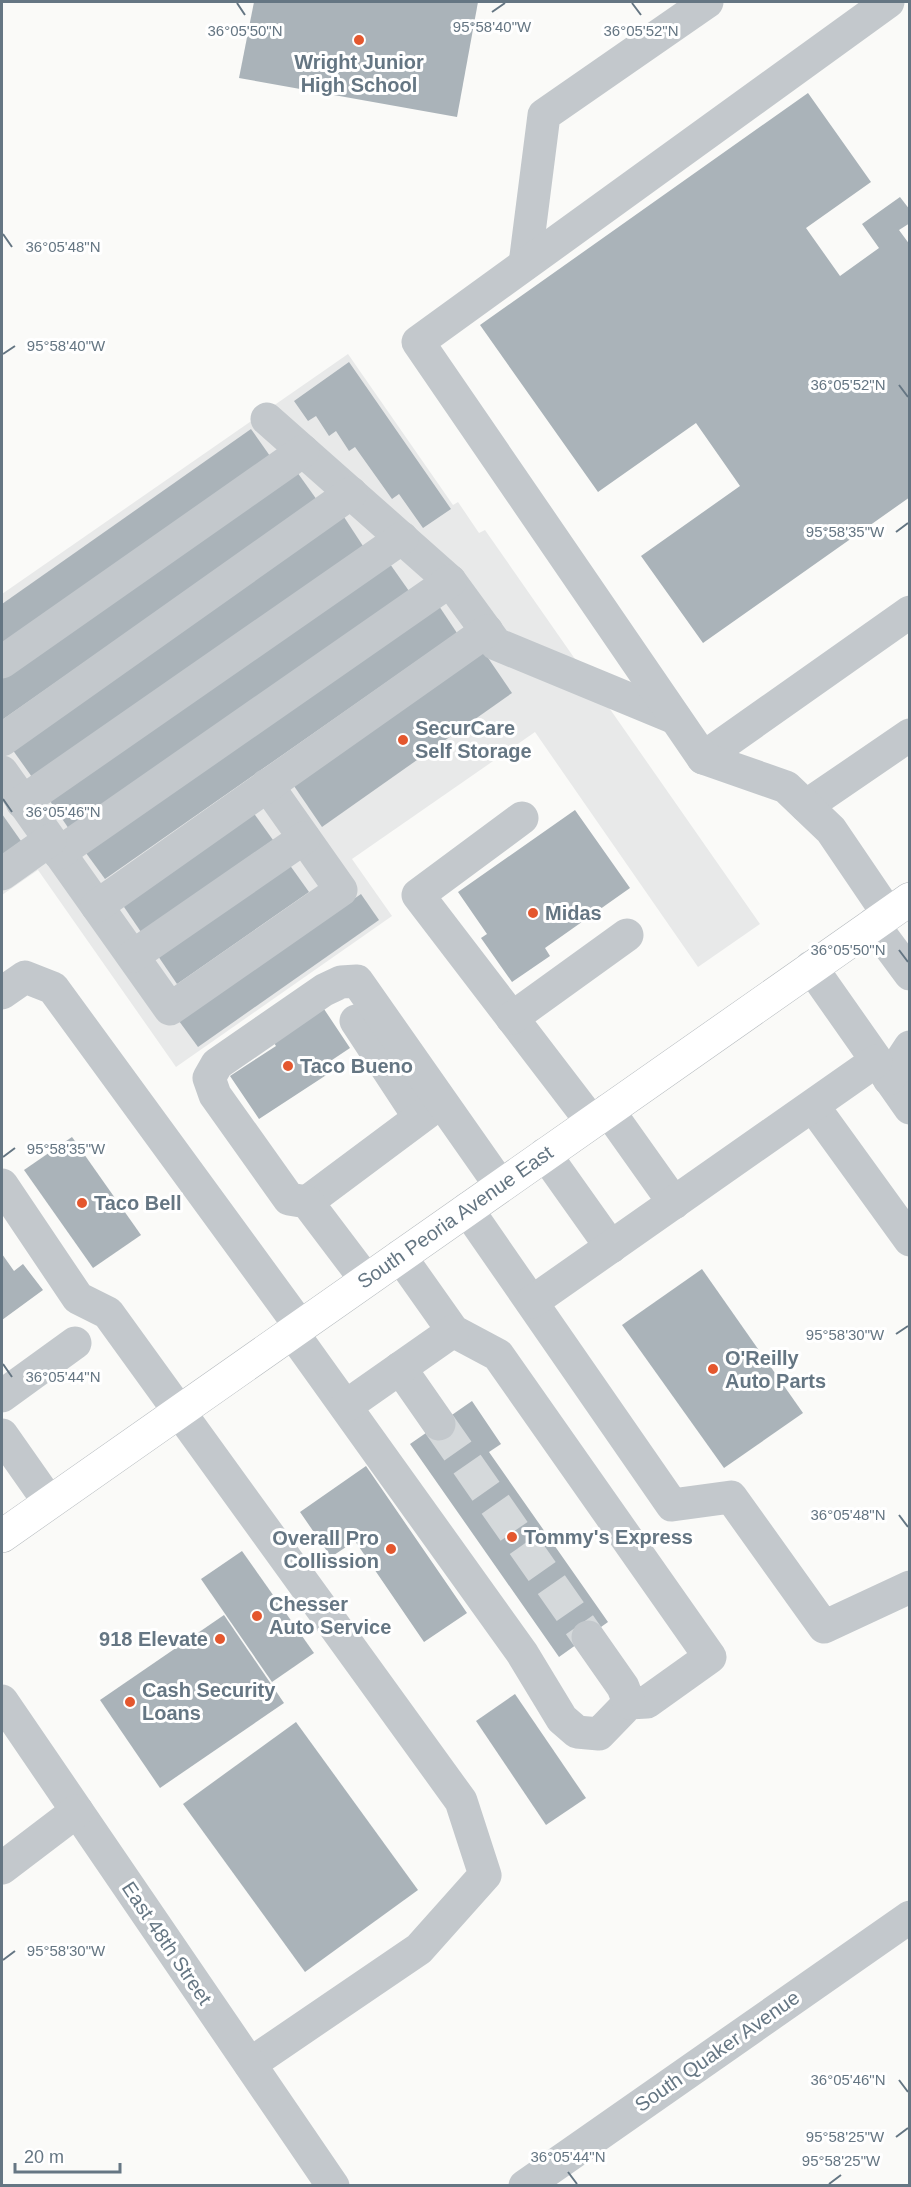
<svg xmlns="http://www.w3.org/2000/svg" width="911" height="2187" font-family="Helvetica,sans-serif">
<style>
.built{fill:#e8e9e9}
.building{fill:#aab3b9}
.lines{fill:none;stroke-linecap:round;stroke-linejoin:round}
.minor-tunnel{stroke:#d5d9db;stroke-width:33;stroke-dasharray:33 16;stroke-linecap:butt}
.major-casing{stroke:#b5babe;stroke-width:34}
.minor{stroke:#c3c8cc;stroke-width:33}
.major{stroke:#fff;stroke-width:33}
.ticks{fill:none;stroke:#657683;stroke-width:2}
.poi-dot{fill:#e4572e;stroke:#fff;stroke-width:2}
.labels{text-anchor:middle;dominant-baseline:central;stroke-width:6;stroke-linejoin:round;paint-order:stroke}
.poi-label{font-size:20px;font-weight:bold;fill:#657683;stroke:#fff;text-anchor:start}
.street-label{font-size:20px;fill:#657683;stroke:#fff}
.ticks-label{font-size:15px;text-anchor:middle;fill:#657683;stroke:#fff;stroke-width:6;stroke-linejoin:round;paint-order:stroke}
</style>
<rect width="100%" height="100%" fill="#fafaf8"/>
<polygon class="built" points="348,354 453,505 458,502 479,533 485,530 760,924 698,967 535,732 352,859 392,916 176,1067 38,870 2,895 2,594"/>
<g class="building">
<polygon points="254,2 478,2 457,117 239,78"/>
<polygon points="808,93 871,182 806,228 840,276 879,248 862,224 900,197 910,210 910,223 899,230 910,245 910,497 703,643 641,556 740,486 696,423 598,492 480,325"/>
<polygon points="349,362 451,509 423,528 399,494 392,499 355,447 349,451 336,431 329,436 316,416 308,421 294,401"/>
<polygon points="251,429 270,456 2,644 2,604"/>
<polygon points="297,472 317,500 2,720 2,679"/>
<polygon points="344,517 363,546 32,777 12,749"/>
<polygon points="390,564 409,591 69,829 50,801"/>
<polygon points="439,606 457,633 105,879 86,853"/>
<polygon points="484,652 512,693 322,827 294,786"/>
<polygon points="575,810 630,888 545,948 550,956 512,982 481,938 487,934 458,892"/>
<polygon points="253,812 273,840 141,932 122,904"/>
<polygon points="2,814 21,841 2,855"/>
<polygon points="289,864 309,892 177,984 158,956"/>
<polygon points="361,894 379,920 198,1047 179,1021"/>
<polygon points="324,1009 350,1048 329,1062 334,1070 259,1119 230,1076 276,1046 268,1034"/>
<polygon points="72,1137 141,1235 93,1268 24,1170"/>
<polygon points="2,1254 14,1271 23,1264 43,1290 2,1320"/>
<polygon points="702,1269 803,1413 724,1468 622,1325"/>
<polygon points="472,1401 501,1444 489,1452 608,1622 559,1657 410,1444"/>
<polygon points="366,1466 467,1613 424,1642 355,1541 331,1557 300,1512"/>
<polygon points="242,1551 314,1653 272,1682 201,1579"/>
<polygon points="224,1615 284,1703 160,1788 100,1700"/>
<polygon points="515,1694 586,1798 546,1825 476,1721"/>
<polygon points="296,1722 418,1890 305,1972 183,1804"/>
</g>
<g class="lines">
<polyline class="minor-tunnel" points="439,1424 588,1637"/>
<defs>
<polyline id="major" points="2,1536 910,899"/>
</defs>
<use href="#major" class="major-casing"/>
<g class="minor">
<polyline points="525,264 544,115 707,2"/>
<polyline points="267,419 450,581 496,644 675,718"/>
<polyline points="2,662 303,451"/>
<polyline points="2,740 351,493"/>
<polyline points="703,758 910,612"/>
<polyline points="2,772 170,1009 341,890 267,785"/>
<polyline points="22,802 402,538"/>
<polyline points="806,806 910,735"/>
<polyline points="522,818 418,895 591,1121"/>
<polyline points="59,853 450,581"/>
<polyline points="2,874 50,840"/>
<polyline points="97,906 487,631"/>
<polyline points="888,914 831,830 786,787 703,758 418,342 888,2"/>
<polyline points="873,924 910,974"/>
<polyline points="133,956 304,838"/>
<polyline points="811,967 910,1108"/>
<polyline points="2,993 25,977 53,988 300,1326"/>
<polyline points="512,1018 627,935"/>
<polyline points="356,1021 419,1117"/>
<polyline points="889,1079 910,1047"/>
<polyline points="813,1106 910,1240"/>
<polyline points="608,1110 674,1203"/>
<polyline points="545,1154 611,1247"/>
<polyline points="2,1185 78,1298 108,1313 461,1801 485,1875 419,1949 250,2064"/>
<polyline points="307,1202 441,1102"/>
<polyline points="467,1209 672,1505 731,1497 824,1627 910,1587"/>
<polyline points="366,1280 307,1202 289,1199 215,1095 209,1078 217,1064 324,990 341,982 357,981 500,1185"/>
<polyline points="532,1302 876,1061"/>
<polyline points="292,1332 522,1653 562,1719 577,1732 599,1734 629,1703 647,1702 710,1657 498,1355 453,1331 400,1256"/>
<polyline points="400,1368 439,1424"/>
<polyline points="2,1396 75,1343"/>
<polyline points="346,1406 453,1331"/>
<polyline points="2,1435 49,1502"/>
<polyline points="588,1637 623,1687 629,1703"/>
<polyline points="2,1701 333,2186"/>
<polyline points="2,1868 77,1811"/>
<polyline points="525,2186 910,1917"/>
</g>
<use href="#major" class="major"/>
</g>
<path class="ticks" d="M 237,3 L 245,15M 632,3 L 641,15M 492,12 L 505,3M 3,234 L 12,247M 3,354 L 15,346M 899,385 L 908,397M 896,532 L 908,523M 3,799 L 12,812M 899,950 L 908,962M 3,1157 L 15,1148M 896,1334 L 908,1326M 3,1364 L 12,1377M 899,1515 L 908,1527M 3,1960 L 15,1951M 899,2080 L 908,2092M 896,2137 L 908,2128M 568,2172 L 577,2184M 829,2184 L 841,2175"/>
<g class="poi-dot">
<circle cx="359" cy="40" r="6"/>
<circle cx="403" cy="740" r="6"/>
<circle cx="533" cy="913" r="6"/>
<circle cx="288" cy="1066" r="6"/>
<circle cx="82" cy="1203" r="6"/>
<circle cx="713" cy="1369" r="6"/>
<circle cx="512" cy="1537" r="6"/>
<circle cx="391" cy="1549" r="6"/>
<circle cx="257" cy="1616" r="6"/>
<circle cx="220" cy="1639" r="6"/>
<circle cx="130" cy="1702" r="6"/>
</g>
<g class="labels">
<g class="poi-label">
<text x="359" y="62" text-anchor="middle">Wright Junior<tspan x="359" dy="23">High School</tspan></text>
<text x="415" y="728">SecurCare<tspan x="415" dy="23">Self Storage</tspan></text>
<text x="545" y="913">Midas</text>
<text x="300" y="1066">Taco Bueno</text>
<text x="94" y="1203">Taco Bell</text>
<text x="725" y="1358">O'Reilly<tspan x="725" dy="23">Auto Parts</tspan></text>
<text x="524" y="1537">Tommy's Express</text>
<text x="379" y="1538" text-anchor="end">Overall Pro<tspan x="379" dy="23">Collission</tspan></text>
<text x="269" y="1604">Chesser<tspan x="269" dy="23">Auto Service</tspan></text>
<text x="208" y="1639" text-anchor="end">918 Elevate</text>
<text x="142" y="1690">Cash Security<tspan x="142" dy="23">Loans</tspan></text>
</g>
<g class="street-label">
<text transform="translate(455 1217) rotate(-35)">South Peoria Avenue East</text>
<text transform="translate(167 1943) rotate(56)">East 48th Street</text>
<text transform="translate(717 2051) rotate(-35)">South Quaker Avenue</text>
</g>
</g>
<g class="ticks-label">
<text x="492" y="32">95°58'40"W</text>
<text x="245" y="36">36°05'50"N</text>
<text x="641" y="36">36°05'52"N</text>
<text x="63" y="252">36°05'48"N</text>
<text x="66" y="351">95°58'40"W</text>
<text x="848" y="390">36°05'52"N</text>
<text x="845" y="537">95°58'35"W</text>
<text x="63" y="817">36°05'46"N</text>
<text x="848" y="955">36°05'50"N</text>
<text x="66" y="1154">95°58'35"W</text>
<text x="845" y="1340">95°58'30"W</text>
<text x="63" y="1382">36°05'44"N</text>
<text x="848" y="1520">36°05'48"N</text>
<text x="66" y="1956">95°58'30"W</text>
<text x="848" y="2085">36°05'46"N</text>
<text x="845" y="2142">95°58'25"W</text>
<text x="568" y="2162">36°05'44"N</text>
<text x="841" y="2166">95°58'25"W</text>
</g>
<rect width="911" height="2187" fill="none" stroke="#657683" stroke-width="6"/>
<path d="M15 2163v9h105v-9" fill="none" stroke="#657683" stroke-width="3"/>
<text x="24" y="2163" font-size="18" fill="#657683" stroke="#ffffff" stroke-width="4.5" paint-order="stroke">20 m</text>
</svg>
